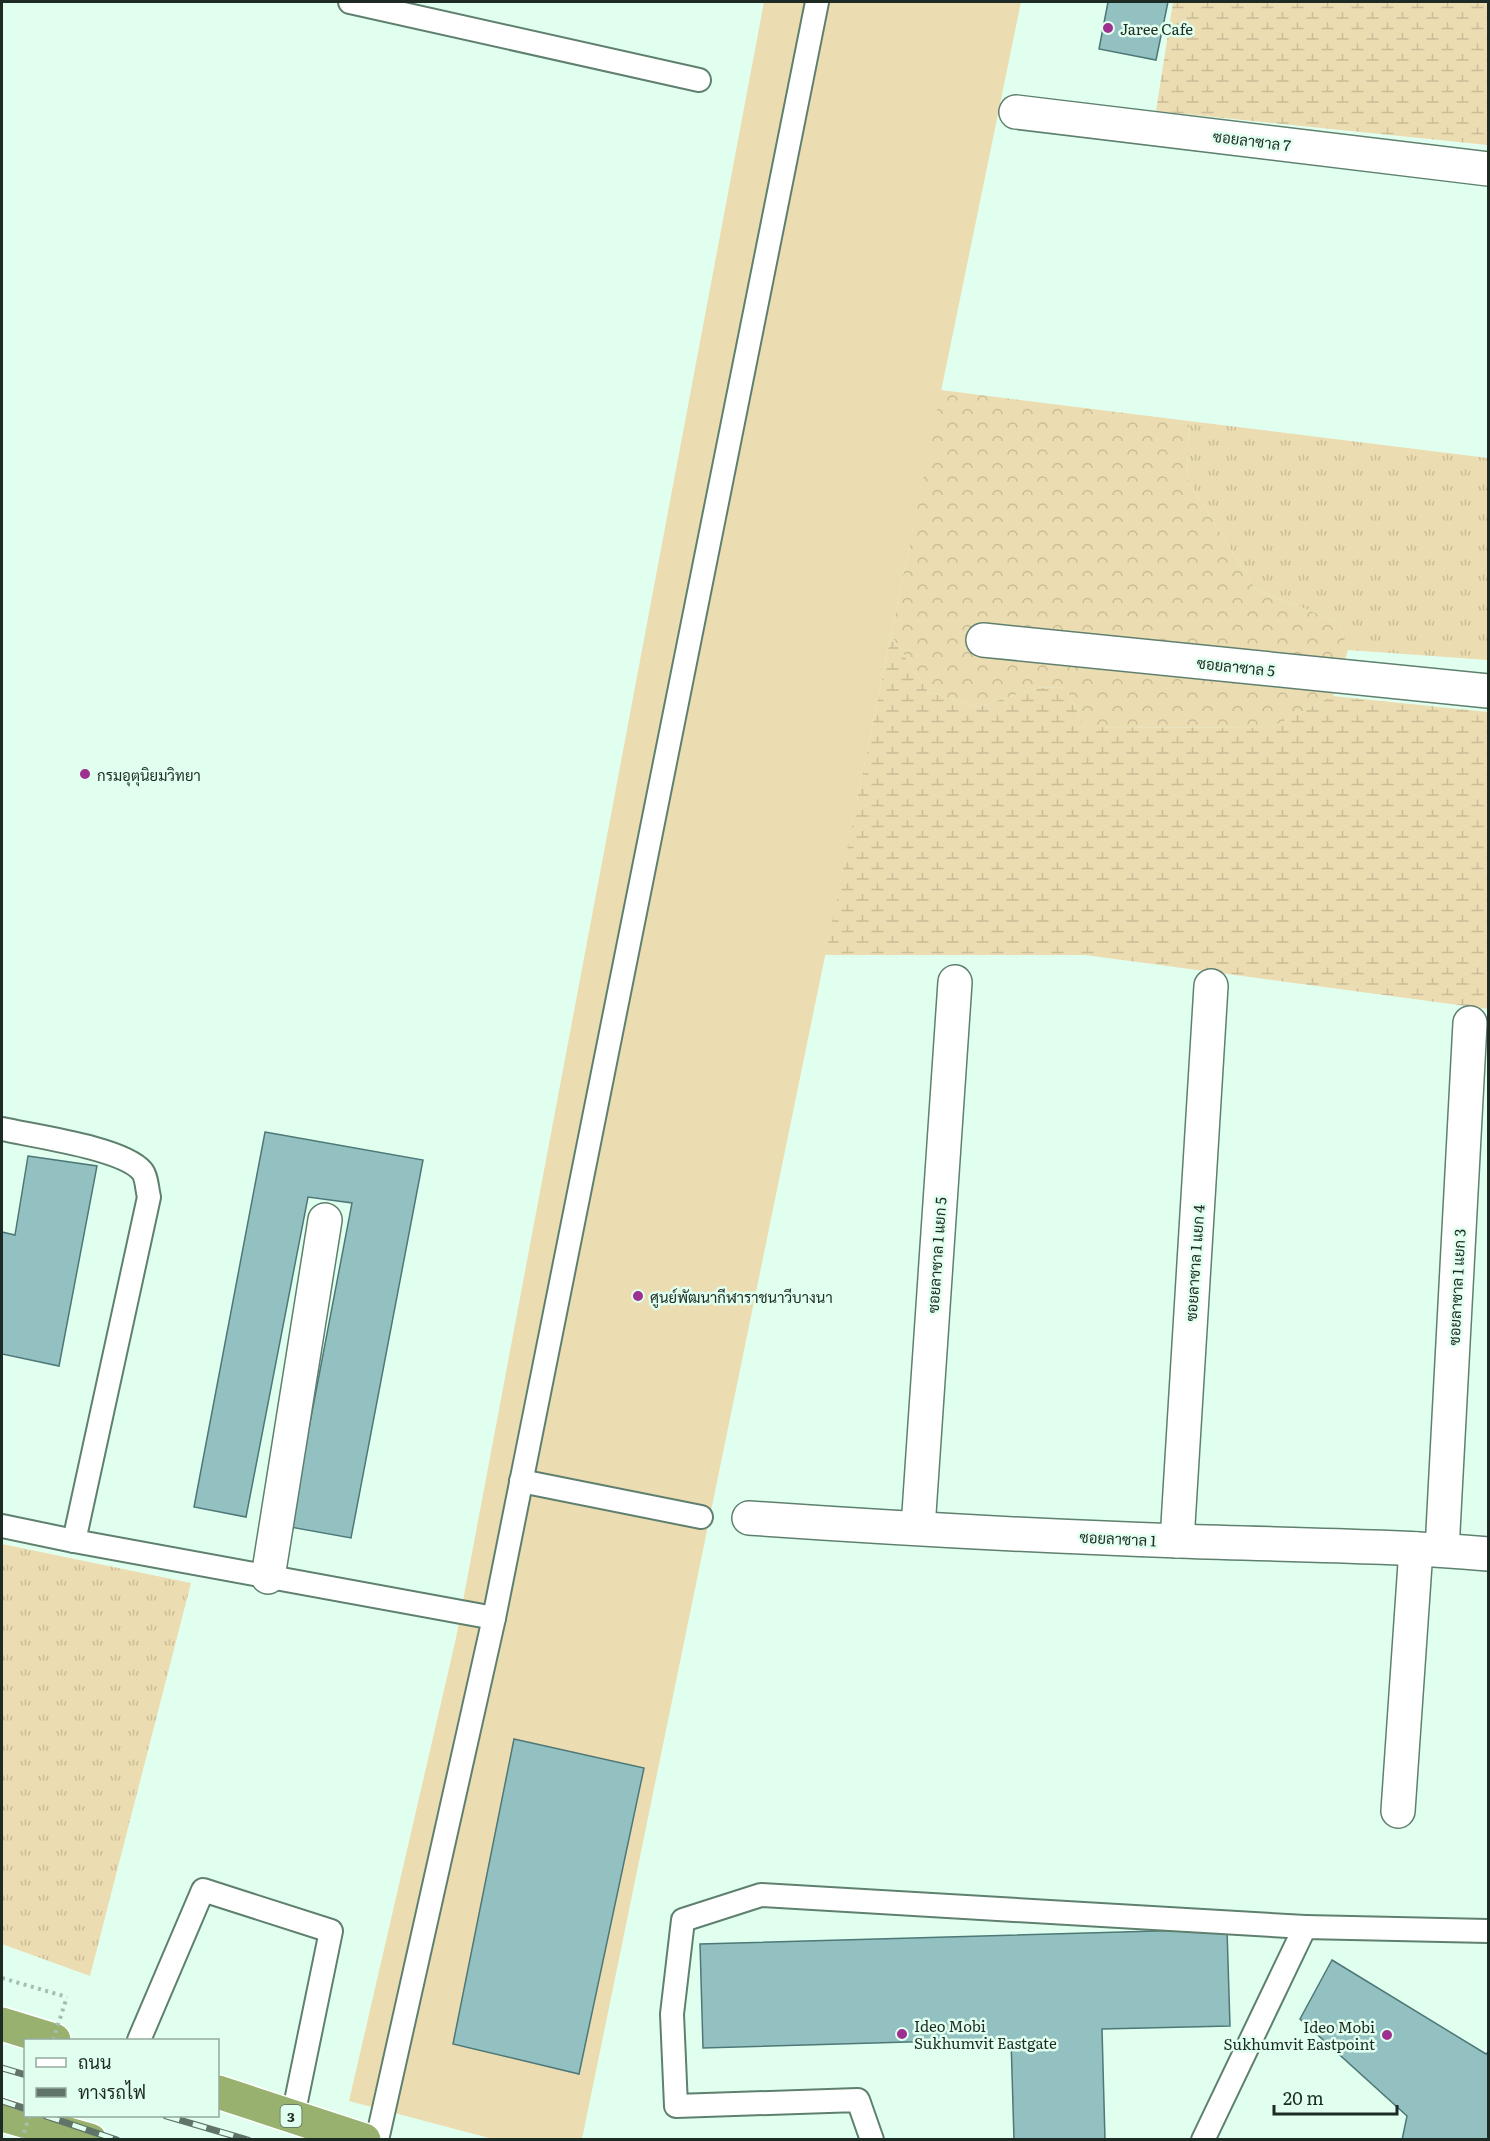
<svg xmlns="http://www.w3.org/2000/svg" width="1490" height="2141" font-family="Literata,Sarabun,serif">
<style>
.grass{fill:url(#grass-tufts)}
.forest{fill:url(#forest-crowns)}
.wetland{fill:url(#wetland-marsh)}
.pitch{fill:#ecdcb1}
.building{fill:#93c0c0;stroke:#4d7877;stroke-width:1.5}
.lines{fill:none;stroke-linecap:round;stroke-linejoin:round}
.lane-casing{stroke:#5f806e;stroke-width:26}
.street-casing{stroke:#5f806e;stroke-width:36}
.highway-casing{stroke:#fff;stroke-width:36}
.path{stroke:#a5beb0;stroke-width:4;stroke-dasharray:3 4.5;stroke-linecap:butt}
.lane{stroke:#fff;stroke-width:22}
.street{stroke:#fff;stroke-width:33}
.highway{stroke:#98b16f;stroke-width:33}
.rail-casing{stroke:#61746a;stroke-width:7}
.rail{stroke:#e1ffee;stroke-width:4.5;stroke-dasharray:14;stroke-linecap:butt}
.path-bridge{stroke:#a5beb0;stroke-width:4;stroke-dasharray:3 4.5;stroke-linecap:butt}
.poi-dot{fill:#9e308f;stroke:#e1ffee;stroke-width:2}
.labels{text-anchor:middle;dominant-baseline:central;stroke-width:5;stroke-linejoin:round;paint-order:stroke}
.shield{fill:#e1ffee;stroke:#586b61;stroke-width:1.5}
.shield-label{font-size:14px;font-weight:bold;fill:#1d2b24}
.poi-label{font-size:15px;fill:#1d2b24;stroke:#e1ffee;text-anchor:start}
.street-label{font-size:15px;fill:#1d2b24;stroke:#e1ffee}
</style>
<defs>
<pattern id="grass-tufts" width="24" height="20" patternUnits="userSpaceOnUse" patternTransform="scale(1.5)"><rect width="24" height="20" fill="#ecdcb1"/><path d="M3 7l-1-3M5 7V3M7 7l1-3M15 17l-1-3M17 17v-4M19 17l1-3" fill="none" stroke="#cabd98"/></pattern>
<pattern id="forest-crowns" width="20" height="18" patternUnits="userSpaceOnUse" patternTransform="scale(1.5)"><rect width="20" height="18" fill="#ecdcb1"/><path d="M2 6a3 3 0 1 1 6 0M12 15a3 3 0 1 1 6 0" fill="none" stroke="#cabd98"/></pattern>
<pattern id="wetland-marsh" width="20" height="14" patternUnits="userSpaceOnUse" patternTransform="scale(1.5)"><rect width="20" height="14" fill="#ecdcb1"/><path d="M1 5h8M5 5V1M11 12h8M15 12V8" fill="none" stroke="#cabd98"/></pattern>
</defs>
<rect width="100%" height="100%" fill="#e1ffee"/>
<g class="grass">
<polygon points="1189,421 1488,458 1488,660 1348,650 1339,622 1256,590 1187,479"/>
<polygon points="2,1544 191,1583 90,1976 2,1944"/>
</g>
<polygon class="forest" points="941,390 1189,421 1187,479 1256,590 1339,622 1348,650 1333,696 1270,728 1085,727 1065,687 1036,688 978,707 928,692 891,635"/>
<g class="wetland">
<polygon points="1173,2 1488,2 1488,145 1156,111"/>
<polygon points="891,635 928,692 978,707 1036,688 1065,687 1085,727 1270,728 1333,696 1488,712 1488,1009 1085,955 825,955"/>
</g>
<polygon class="pitch" points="764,2 1021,2 582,2139 493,2139 349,2101 456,1638"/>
<g class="building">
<polygon points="1108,2 1168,2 1156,60 1099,49"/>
<polygon points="265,1132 423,1160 351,1538 290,1527 352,1203 308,1197 246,1517 194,1507"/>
<polygon points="28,1156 97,1166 59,1366 2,1354 2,1232 15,1235"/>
<polygon points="514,1739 644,1768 579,2074 453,2044"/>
<polygon points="1227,1929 1230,2026 1102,2029 1105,2140 1014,2140 1011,2039 703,2048 700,1944"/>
<polygon points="1332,1960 1486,2054 1488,2052 1488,2140 1402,2140 1407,2116 1300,2019"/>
</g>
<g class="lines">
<defs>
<g id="lane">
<polyline points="350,2 699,80"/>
<path d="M 2,1129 C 33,1136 123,1148 142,1171 C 147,1177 147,1190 149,1197 L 74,1541"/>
<polyline points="521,1481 701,1517"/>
<polyline points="2,1526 74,1541 494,1618"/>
<polyline points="139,2040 203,1890 331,1931 293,2116"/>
<polyline points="377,2140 494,1618 817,2"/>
<polyline points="872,2140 858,2100 676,2106 672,2014 683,1920 761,1895 1305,1927"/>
<polyline points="1203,2140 1305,1927 1488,1931"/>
</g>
<g id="street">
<polyline points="1016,112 1488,169"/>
<polyline points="983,640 1488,691"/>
<path d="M 749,1518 C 892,1528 1036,1536 1180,1541 C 1283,1545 1386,1545 1488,1554"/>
<polyline points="918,1528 955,982"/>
<polyline points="1177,1541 1211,986"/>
<polyline points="1442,1550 1470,1023"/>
<polyline points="268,1577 325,1220"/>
<polyline points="1398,1811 1416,1549"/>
</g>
<g id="highway">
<polyline points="2,2024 54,2040"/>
<polyline points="218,2092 364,2140"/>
<polyline points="2,2115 90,2140"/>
</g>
</defs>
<use href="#lane" class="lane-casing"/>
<use href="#street" class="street-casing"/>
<use href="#highway" class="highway-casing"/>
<polyline class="path" points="2,1978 67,1997"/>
<use href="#lane" class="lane"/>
<use href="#street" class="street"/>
<use href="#highway" class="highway"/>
<defs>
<g id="rail">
<polyline points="2,2068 26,2075"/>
<polyline points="2,2101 26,2109"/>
<polyline points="46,2116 117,2140"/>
<polyline points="166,2116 248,2140"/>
</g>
</defs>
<use href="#rail" class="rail-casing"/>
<use href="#rail" class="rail"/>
<g class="path-bridge">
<polyline points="53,2040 67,1997"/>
<polyline points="22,2140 29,2116"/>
</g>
</g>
<g class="poi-dot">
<circle cx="1108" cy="28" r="6"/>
<circle cx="85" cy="774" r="6"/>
<circle cx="638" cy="1296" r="6"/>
<circle cx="902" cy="2034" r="6"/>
<circle cx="1387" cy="2035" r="6"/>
</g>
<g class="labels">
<rect class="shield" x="280.5" y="2105" width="21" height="22" rx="4.5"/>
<g class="shield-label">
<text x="291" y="2116">3</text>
</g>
<g class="poi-label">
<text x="1120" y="28">Jaree Cafe</text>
<text x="97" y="774">กรมอุตุนิยมวิทยา</text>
<text x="650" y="1296">ศูนย์พัฒนากีฬาราชนาวีบางนา</text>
<text x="914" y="2025">Ideo Mobi<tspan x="914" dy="17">Sukhumvit Eastgate</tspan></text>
<text x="1375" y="2026" text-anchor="end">Ideo Mobi<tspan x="1375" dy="17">Sukhumvit Eastpoint</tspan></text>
</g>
<g class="street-label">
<text transform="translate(1252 140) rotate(7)">ซอยลาซาล 7</text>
<text transform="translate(1236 666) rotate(6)">ซอยลาซาล 5</text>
<text transform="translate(936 1255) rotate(-86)">ซอยลาซาล 1 แยก 5</text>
<text transform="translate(1194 1263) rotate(-86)">ซอยลาซาล 1 แยก 4</text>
<text transform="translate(1456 1287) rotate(-87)">ซอยลาซาล 1 แยก 3</text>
<text transform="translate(1118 1538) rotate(3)">ซอยลาซาล 1</text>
</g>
</g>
<rect width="1490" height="2141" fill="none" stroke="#1d2b24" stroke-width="6"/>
<rect x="24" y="2039" width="195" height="78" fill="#e1ffee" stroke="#93aa9d" stroke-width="1.5"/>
<rect x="36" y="2058" width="30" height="9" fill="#ffffff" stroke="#93aa9d" stroke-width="1.5"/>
<text x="78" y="2069" font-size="18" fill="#1d2b24">ถนน</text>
<rect x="36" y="2088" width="30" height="9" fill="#61746a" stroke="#93aa9d" stroke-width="1.5"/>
<text x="78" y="2099" font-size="18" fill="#1d2b24">ทางรถไฟ</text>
<path d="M1274 2105v9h123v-9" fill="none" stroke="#1d2b24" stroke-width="3"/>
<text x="1283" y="2105" font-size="18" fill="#1d2b24" stroke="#e1ffee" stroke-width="4.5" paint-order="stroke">20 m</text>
</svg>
